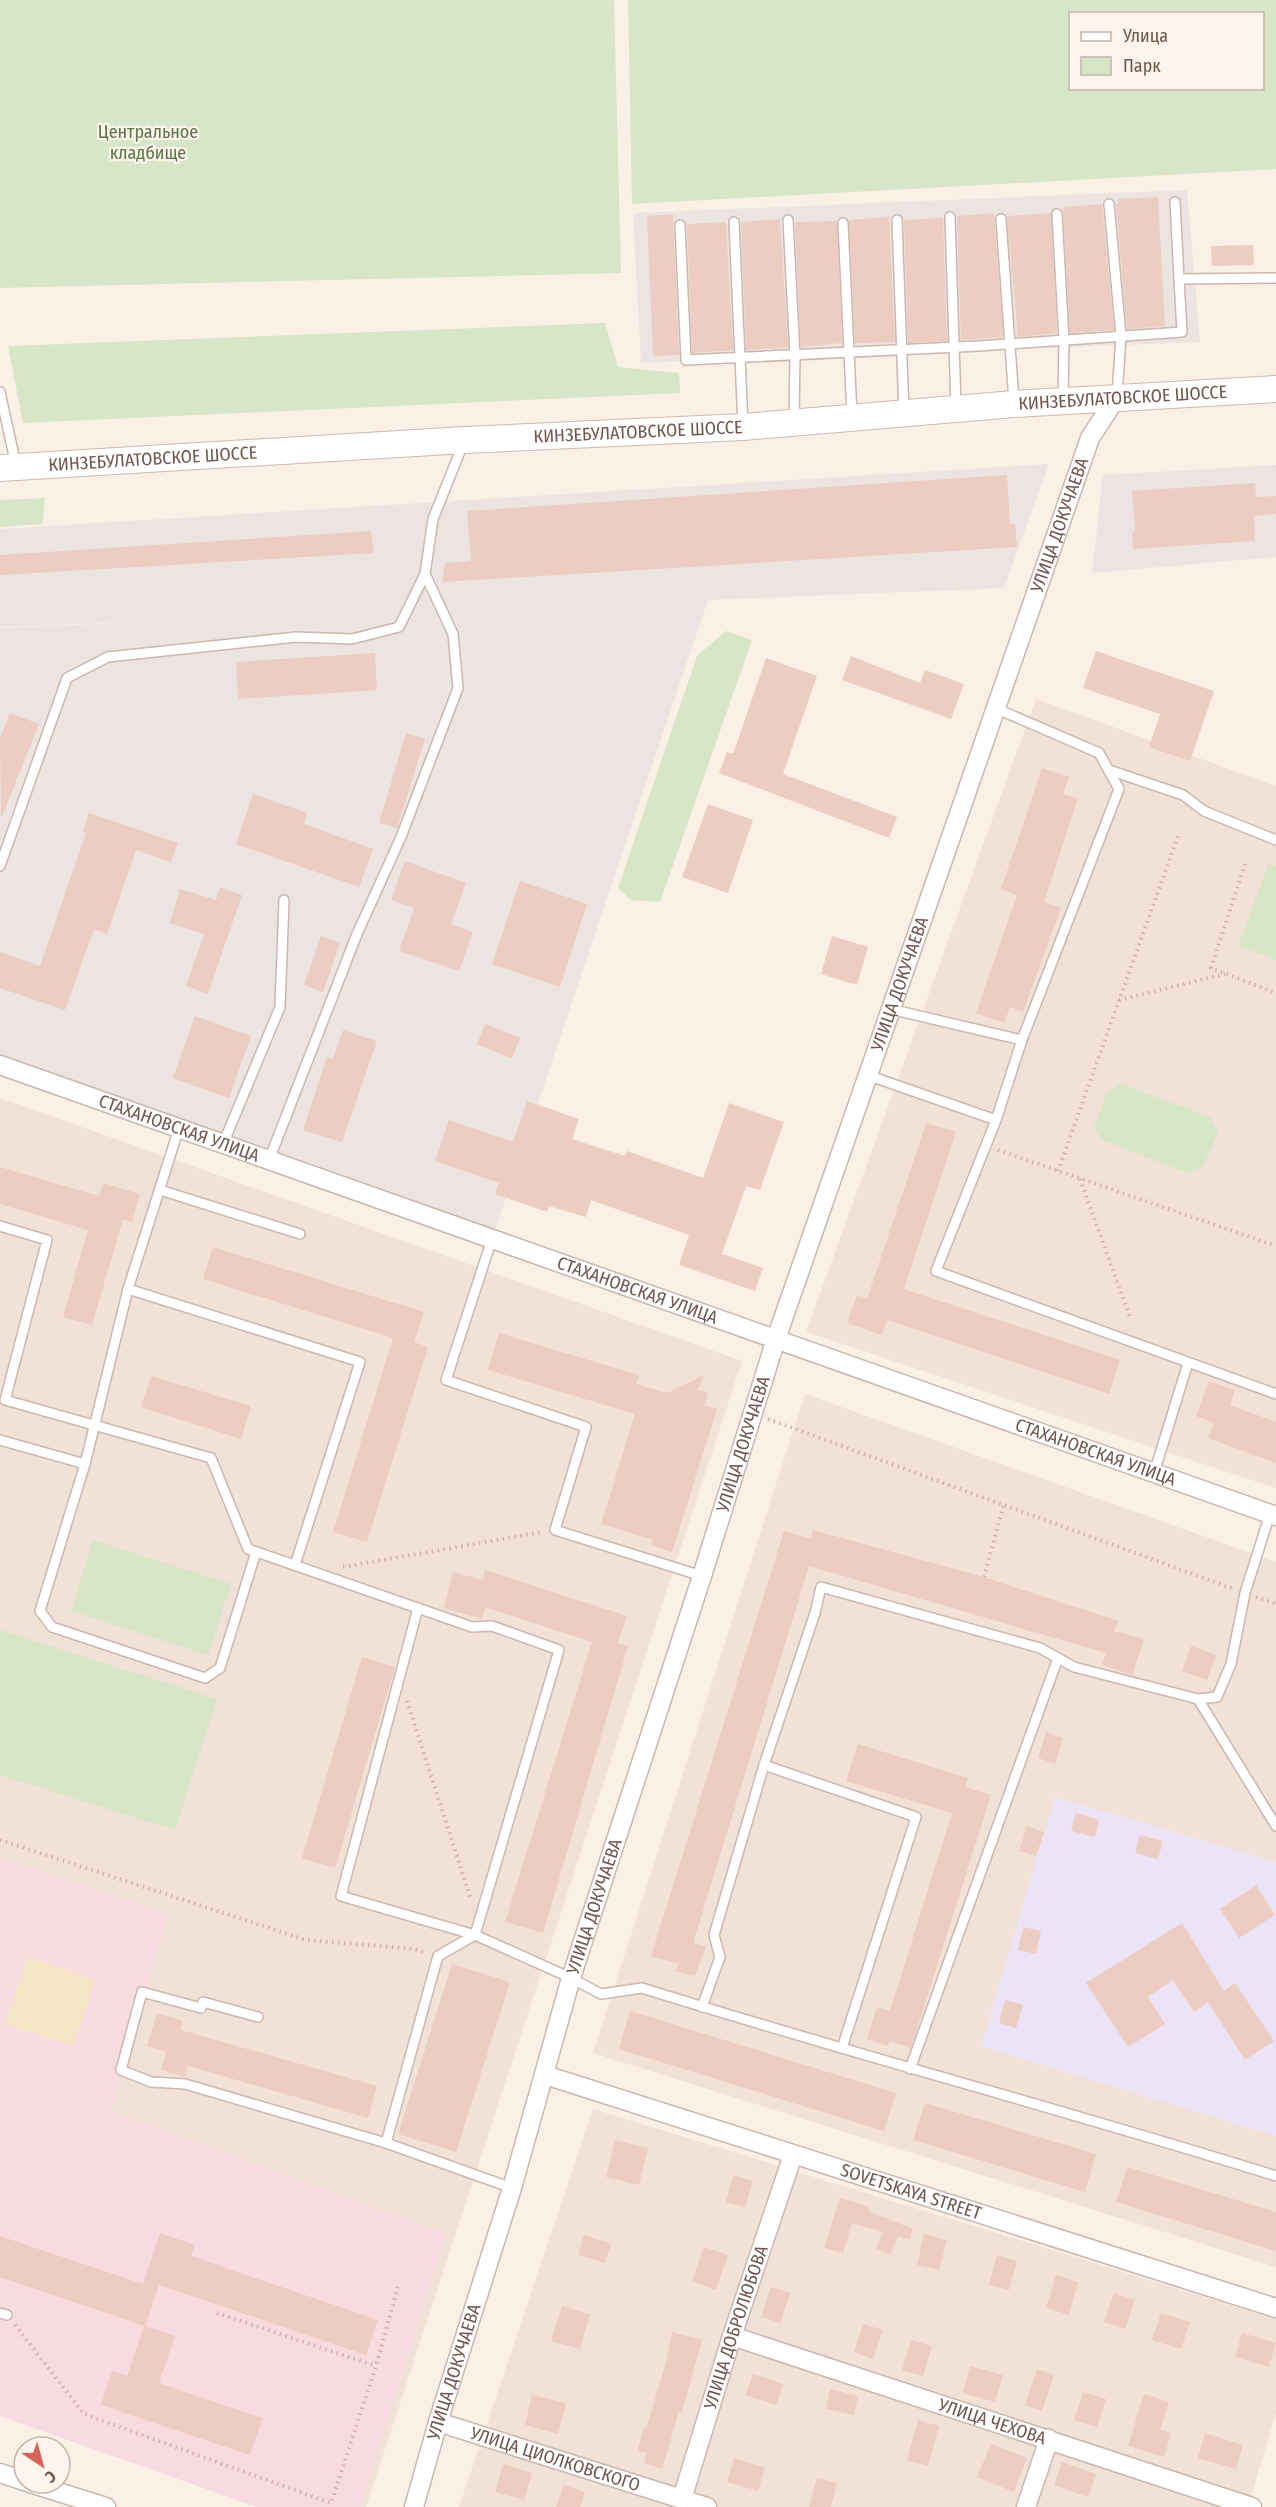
<svg xmlns="http://www.w3.org/2000/svg" width="1276" height="2507" font-family="'Fira Sans Condensed',sans-serif">
<style>
.residential{fill:#f1e1d6}
.industrial{fill:#ebe4e0}
.education{fill:#ede3f6}
.medical{fill:#f7dbe1}
.green{fill:#d7e6c6;fill-rule:evenodd}
.sand{fill:#f6e5c4}
.building{fill:#edcdc1}
.lines{fill:none;stroke-linecap:round;stroke-linejoin:round}
.lane-casing{stroke:#cbb7ae;stroke-width:12}
.street-casing{stroke:#cbb7ae;stroke-width:21}
.secondary-casing{stroke:#cfb9ae;stroke-width:28}
.path{stroke:#d1b0a4;stroke-width:4;stroke-dasharray:1.5 4.5;stroke-linecap:butt}
.lane{stroke:#fff;stroke-width:9}
.street{stroke:#fff;stroke-width:18}
.secondary{stroke:#fff;stroke-width:26}
.labels{text-anchor:middle;dominant-baseline:central;stroke-width:4.5;stroke-linejoin:round;paint-order:stroke}
.park-label{font-size:18px;fill:#5b7647;stroke:#fdf4ec}
.street-label{font-size:18px;fill:#71564e;stroke:#fdf4ec}
</style>
<rect width="100%" height="100%" fill="#faf0e6"/>
<g class="residential">
<polygon points="1036,699 1276,786 1276,1488 806,1332"/>
<polygon points="0,1098 742,1361 366,2507 281,2507 0,2407"/>
<polygon points="805,1394 1276,1562 1276,2267 593,2053"/>
<polygon points="593,2109 1276,2319 1276,2412 1248,2507 459,2507"/>
</g>
<g class="industrial">
<polygon points="1187,190 1200,342 641,363 633,213"/>
<polygon points="1049,464 1004,588 708,600 492,1239 0,1060 0,628 241,618 0,627 0,529"/>
<polygon points="1276,465 1276,557 1092,573 1103,475"/>
</g>
<polygon class="education" points="1055,1797 1276,1862 1276,2136 981,2046"/>
<polygon class="medical" points="0,1858 168,1914 111,2111 446,2234 360,2507 257,2507 0,2416"/>
<g class="green">
<polygon points="0,0 614,0 621,273 0,288"/>
<path d="M 628,0 L 1276,0 L 1276,169 L 632,204 ZM 1070,14 L 1262,14 L 1262,88 L 1070,88 Z"/>
<polygon points="605,323 618,367 679,373 680,393 23,423 8,346"/>
<polygon points="45,498 43,524 0,527 0,500"/>
<polygon points="726,631 752,640 660,902 631,900 618,888 697,656"/>
<polygon points="1269,863 1276,866 1276,960 1238,946"/>
<polygon points="1121,1084 1210,1117 1218,1133 1202,1167 1188,1173 1102,1140 1094,1128 1108,1090"/>
<polygon points="93,1540 231,1584 208,1655 71,1611"/>
<polygon points="0,1630 217,1699 175,1830 0,1775"/>
</g>
<polygon class="sand" points="27,1957 95,1980 73,2046 5,2024"/>
<g class="building">
<polygon points="1158,197 1165,326 1127,329 1116,204 1119,203 1119,199"/>
<polygon points="1102,204 1114,330 1070,333 1063,207"/>
<polygon points="994,213 1003,337 961,340 957,216"/>
<polygon points="1051,213 1057,333 1018,337 1007,216"/>
<polygon points="673,214 679,355 653,356 647,216"/>
<polygon points="889,217 895,342 855,343 849,220"/>
<polygon points="943,218 947,341 908,343 904,220"/>
<polygon points="780,219 788,347 746,350 741,222"/>
<polygon points="837,221 842,343 801,347 795,222"/>
<polygon points="726,222 733,350 692,353 687,224"/>
<polygon points="1253,245 1254,265 1212,266 1211,246"/>
<polygon points="1007,475 1010,524 1015,523 1017,547 442,582 445,563 471,561 467,511"/>
<polygon points="1255,483 1256,497 1276,496 1276,514 1254,516 1255,541 1133,549 1132,531 1135,531 1132,491"/>
<polygon points="371,531 374,553 0,575 0,555"/>
<polygon points="1096,651 1214,691 1190,761 1149,747 1160,714 1083,688"/>
<polygon points="375,653 377,690 238,699 236,662"/>
<polygon points="851,656 920,683 925,670 964,684 951,719 842,680"/>
<polygon points="766,658 817,676 783,774 897,817 889,838 719,773 727,752 733,754"/>
<polygon points="10,713 39,724 1,819 0,738"/>
<polygon points="406,733 425,739 397,828 379,823"/>
<polygon points="1042,768 1069,777 1063,794 1078,798 1044,902 1061,908 1023,1012 1010,1007 1004,1023 976,1013 1017,895 1001,889"/>
<polygon points="253,794 307,813 304,824 373,849 359,887 236,844"/>
<polygon points="708,804 753,820 728,893 682,877"/>
<polygon points="89,813 178,843 171,862 136,850 107,934 94,929 65,1010 0,988 0,952 40,966 86,833 83,832"/>
<polygon points="405,861 466,883 451,924 473,932 459,971 399,951 414,908 391,900"/>
<polygon points="520,881 587,904 560,987 492,964"/>
<polygon points="220,887 242,895 208,994 186,986 204,934 170,923 180,889 216,900"/>
<polygon points="321,936 340,943 323,992 304,985"/>
<polygon points="832,936 868,947 857,985 821,974"/>
<polygon points="195,1016 251,1036 229,1098 173,1078"/>
<polygon points="485,1024 520,1038 512,1059 477,1044"/>
<polygon points="343,1030 377,1041 342,1142 303,1130 327,1057 333,1059"/>
<polygon points="527,1101 579,1119 572,1139 625,1156 627,1151 703,1178 729,1103 784,1122 760,1190 746,1186 722,1254 763,1268 755,1291 679,1265 689,1235 591,1200 586,1217 549,1206 547,1212 495,1194 499,1183 435,1161 449,1120 513,1142"/>
<polygon points="926,1123 956,1132 904,1289 1120,1360 1109,1394 887,1320 882,1335 847,1323 857,1295 867,1299"/>
<polygon points="0,1167 99,1196 103,1183 140,1194 132,1222 123,1219 92,1325 63,1317 88,1230 0,1204"/>
<polygon points="213,1247 424,1312 414,1342 428,1347 367,1542 333,1532 393,1338 203,1279"/>
<polygon points="499,1333 639,1375 636,1384 667,1393 704,1375 698,1390 708,1393 704,1405 717,1409 672,1552 651,1545 653,1540 601,1524 635,1414 488,1370"/>
<polygon points="151,1376 251,1406 241,1439 141,1407"/>
<polygon points="1209,1381 1235,1390 1230,1405 1276,1422 1276,1463 1208,1438 1214,1423 1196,1416"/>
<polygon points="813,1530 984,1577 1118,1621 1114,1631 1144,1639 1132,1675 1102,1665 1106,1653 809,1566 693,1943 706,1946 695,1976 675,1971 679,1964 651,1956 784,1531 811,1539"/>
<polygon points="485,1570 627,1616 618,1643 628,1646 543,1933 505,1922 592,1642 485,1607 482,1619 444,1608 453,1572 483,1580"/>
<polygon points="1191,1646 1216,1655 1207,1680 1182,1671"/>
<polygon points="362,1657 395,1667 335,1868 302,1858"/>
<polygon points="1046,1732 1063,1738 1055,1764 1038,1758"/>
<polygon points="858,1744 968,1778 965,1787 991,1795 911,2048 889,2041 888,2046 867,2039 877,2007 890,2011 952,1813 846,1781"/>
<polygon points="1076,1813 1099,1820 1095,1837 1071,1831"/>
<polygon points="1027,1826 1044,1832 1036,1856 1019,1851"/>
<polygon points="1140,1835 1163,1841 1158,1859 1135,1853"/>
<polygon points="1256,1885 1275,1915 1239,1938 1220,1909"/>
<polygon points="1182,1923 1224,1991 1235,1983 1274,2041 1245,2060 1208,2002 1194,2012 1173,1980 1148,1997 1165,2024 1128,2047 1086,1983"/>
<polygon points="1023,1927 1041,1931 1036,1954 1018,1950"/>
<polygon points="452,1964 510,1982 456,2152 398,2134"/>
<polygon points="1005,2000 1023,2005 1016,2028 999,2023"/>
<polygon points="630,2011 896,2093 884,2131 619,2049"/>
<polygon points="157,2013 183,2021 181,2030 377,2086 368,2118 188,2066 185,2077 161,2070 166,2052 147,2046"/>
<polygon points="925,2103 1096,2154 1085,2192 913,2140"/>
<polygon points="615,2140 648,2148 639,2185 606,2177"/>
<polygon points="1127,2167 1276,2212 1276,2251 1116,2202"/>
<polygon points="733,2175 753,2181 745,2207 726,2202"/>
<polygon points="840,2198 869,2207 868,2211 913,2229 910,2239 898,2236 890,2255 876,2249 883,2232 852,2223 843,2253 824,2248"/>
<polygon points="160,2233 195,2245 191,2256 378,2320 366,2355 159,2285 145,2326 175,2336 159,2383 263,2418 250,2455 101,2405 112,2371 127,2376 144,2326 0,2277 0,2236 143,2284"/>
<polygon points="924,2234 947,2240 939,2270 917,2265"/>
<polygon points="584,2235 611,2244 605,2263 578,2255"/>
<polygon points="704,2247 728,2255 716,2290 692,2281"/>
<polygon points="997,2255 1017,2261 1009,2290 989,2285"/>
<polygon points="1056,2275 1078,2282 1069,2315 1046,2308"/>
<polygon points="771,2287 790,2293 780,2323 761,2317"/>
<polygon points="1114,2293 1135,2300 1125,2329 1104,2322"/>
<polygon points="562,2306 590,2314 580,2349 551,2341"/>
<polygon points="1161,2313 1190,2322 1181,2349 1152,2340"/>
<polygon points="863,2324 883,2330 873,2359 854,2352"/>
<polygon points="672,2332 702,2340 682,2412 679,2411 662,2469 644,2463 647,2453 637,2451 644,2428 646,2429 666,2362"/>
<polygon points="1242,2333 1276,2343 1269,2367 1235,2357"/>
<polygon points="911,2340 932,2346 923,2376 902,2370"/>
<polygon points="970,2366 1003,2375 995,2402 963,2393"/>
<polygon points="1037,2369 1054,2375 1042,2411 1025,2405"/>
<polygon points="753,2374 783,2384 776,2405 746,2395"/>
<polygon points="830,2389 858,2396 854,2415 826,2409"/>
<polygon points="1083,2392 1106,2399 1097,2427 1074,2420"/>
<polygon points="1144,2394 1169,2402 1160,2430 1171,2433 1164,2457 1128,2446"/>
<polygon points="532,2395 566,2403 558,2434 525,2425"/>
<polygon points="918,2420 939,2426 928,2466 907,2460"/>
<polygon points="1205,2433 1243,2445 1236,2469 1198,2458"/>
<polygon points="991,2444 1027,2458 1014,2492 977,2477"/>
<polygon points="734,2458 765,2468 758,2491 727,2482"/>
<polygon points="1062,2462 1096,2474 1088,2497 1054,2485"/>
<polygon points="503,2464 532,2473 524,2500 495,2492"/>
<polygon points="817,2478 837,2483 831,2507 809,2507"/>
<polygon points="564,2485 585,2492 580,2507 556,2507"/>
</g>
<g class="lines">
<defs>
<g id="lane">
<polyline points="1175,202 1179,279"/>
<polyline points="1109,204 1121,336 1117,396"/>
<polyline points="1057,214 1064,340 1063,401"/>
<polyline points="950,217 956,406"/>
<polyline points="1001,219 1014,402"/>
<polyline points="788,220 795,355 794,422"/>
<polyline points="897,220 904,413"/>
<polyline points="734,222 743,426"/>
<polyline points="843,223 852,416"/>
<polyline points="680,225 686,360 979,346 1182,332 1179,279 1276,278"/>
<polyline points="0,392 16,465"/>
<polyline points="1109,770 1183,795 1204,811 1276,840"/>
<polyline points="0,866 67,678 108,657 296,637 352,639 399,627 425,574"/>
<polyline points="890,1009 1022,1040 1119,789 1099,753 995,708"/>
<polyline points="867,1075 996,1120 1022,1040"/>
<polyline points="996,1120 936,1271 1276,1394"/>
<polyline points="223,1144 280,1007 284,900"/>
<polyline points="269,1160 357,934 401,837 458,688 453,634 425,574 433,519 463,444"/>
<polyline points="160,1190 300,1234"/>
<polyline points="0,1226 47,1240 5,1400 211,1458 248,1549 472,1627 492,1626 559,1650 475,1935 438,1956 386,2143 185,2084 151,2082 121,2070 142,1992 201,2008 203,2002 258,2017"/>
<polyline points="492,1239 446,1380 586,1427 555,1530 702,1576"/>
<polyline points="128,1289 360,1362 295,1565"/>
<polyline points="0,1440 85,1464 128,1289 179,1128"/>
<polyline points="85,1464 40,1611 52,1627 205,1678 220,1668 256,1552"/>
<polyline points="1154,1473 1188,1363"/>
<polyline points="418,1608 341,1896 475,1935 571,1978"/>
<polyline points="1198,1699 1276,1826"/>
<polyline points="764,1765 916,1817 842,2048"/>
<path d="M 571,1978 L 601,1994 L 642,1988 C 852,2054 1066,2110 1276,2176"/>
<polyline points="702,2007 720,1957 714,1935 764,1765 815,1613 821,1587 1040,1648 1074,1667 1198,1699 1217,1697 1231,1664 1245,1593 1270,1514"/>
<polyline points="910,2069 1058,1658"/>
<polyline points="386,2143 512,2188"/>
<polyline points="0,2313 7,2315"/>
</g>
<g id="street">
<path id="s1" d="M 0,1065 L 1276,1516"/>
<path id="s2" d="M 545,2075 L 1276,2308"/>
<path id="s3" d="M 732,2336 L 1252,2507"/>
<path id="s4" d="M 438,2422 L 707,2507"/>
<polyline points="0,2473 24,2481"/>
<polyline points="30,2483 106,2507"/>
<path id="s5" d="M 682,2499 L 732,2336 L 793,2155"/>
<path id="s6" d="M 414,2507 L 438,2422 L 512,2188 L 571,1978 L 702,1576 L 776,1339 L 1090,438 L 1116,398"/>
<polyline points="1026,2507 1049,2439"/>
</g>
<g id="secondary">
<path id="s7" d="M 0,468 L 465,440 L 743,427 L 1014,404 L 1276,389"/>
</g>
</defs>
<use href="#lane" class="lane-casing"/>
<use href="#street" class="street-casing"/>
<use href="#secondary" class="secondary-casing"/>
<g class="path">
<polyline points="1245,864 1211,968 1276,993"/>
<polyline points="1119,1000 1225,974"/>
<polyline points="998,1150 1276,1246"/>
<polyline points="1058,1171 1178,836"/>
<polyline points="1080,1179 1131,1320"/>
<polyline points="768,1419 1234,1589"/>
<polyline points="343,1567 542,1532"/>
<polyline points="984,1577 1004,1504"/>
<polyline points="1256,1597 1276,1604"/>
<polyline points="407,1701 471,1900"/>
<polyline points="0,1840 306,1940 414,1949 426,1953"/>
<polyline points="217,2313 376,2366"/>
<polyline points="15,2325 84,2414 331,2503 376,2366 399,2283"/>
</g>
<use href="#lane" class="lane"/>
<use href="#street" class="street"/>
<use href="#secondary" class="secondary"/>
</g>
<g class="labels">
<g class="park-label">
<text x="148" y="132">Центральное<tspan x="148" dy="21">кладбище</tspan></text>
</g>
<g class="street-label">
<text stroke="none"><textPath href="#s7" startOffset="1125">КИНЗЕБУЛАТОВСКОЕ ШОССЕ</textPath></text>
<text stroke="none"><textPath href="#s7" startOffset="639">КИНЗЕБУЛАТОВСКОЕ ШОССЕ</textPath></text>
<text stroke="none"><textPath href="#s7" startOffset="153">КИНЗЕБУЛАТОВСКОЕ ШОССЕ</textPath></text>
<text stroke="none"><textPath href="#s6" startOffset="2085">УЛИЦА ДОКУЧАЕВА</textPath></text>
<text stroke="none"><textPath href="#s6" startOffset="1599">УЛИЦА ДОКУЧАЕВА</textPath></text>
<text stroke="none"><textPath href="#s1" startOffset="190">СТАХАНОВСКАЯ УЛИЦА</textPath></text>
<text stroke="none"><textPath href="#s1" startOffset="676">СТАХАНОВСКАЯ УЛИЦА</textPath></text>
<text stroke="none"><textPath href="#s6" startOffset="1113">УЛИЦА ДОКУЧАЕВА</textPath></text>
<text stroke="none"><textPath href="#s1" startOffset="1162">СТАХАНОВСКАЯ УЛИЦА</textPath></text>
<text stroke="none"><textPath href="#s6" startOffset="627">УЛИЦА ДОКУЧАЕВА</textPath></text>
<text stroke="none"><textPath href="#s2" startOffset="384">SOVETSKAYA STREET</textPath></text>
<text stroke="none"><textPath href="#s5" startOffset="180">УЛИЦА ДОБРОЛЮБОВА</textPath></text>
<text stroke="none"><textPath href="#s6" startOffset="141">УЛИЦА ДОКУЧАЕВА</textPath></text>
<text stroke="none"><textPath href="#s3" startOffset="274">УЛИЦА ЧЕХОВА</textPath></text>
<text stroke="none"><textPath href="#s4" startOffset="123">УЛИЦА ЦИОЛКОВСКОГО</textPath></text>
</g>
</g>
<rect x="1069" y="12" width="195" height="78" fill="#fdf4ec" stroke="#c5b5ad" stroke-width="1.5"/>
<rect x="1081" y="32" width="30" height="9" fill="#ffffff" stroke="#c5b5ad" stroke-width="1.5"/>
<text x="1123" y="42" font-size="18" fill="#71564e">Улица</text>
<rect x="1081" y="57" width="30" height="18" fill="#d7e6c6" stroke="#c5b5ad" stroke-width="1.5"/>
<text x="1123" y="72" font-size="18" fill="#71564e">Парк</text>
<g transform="translate(42 2465) rotate(144)"><circle r="28" fill="#fdf4ec" stroke="#c5b5ad" stroke-width="1.5"/>
<path d="M0-4.5L10 22L0 15L-10 22Z" fill="#d86458"/>
<text y="-9" font-size="16" font-weight="bold" text-anchor="middle" fill="#71564e">С</text>
</g>
</svg>
